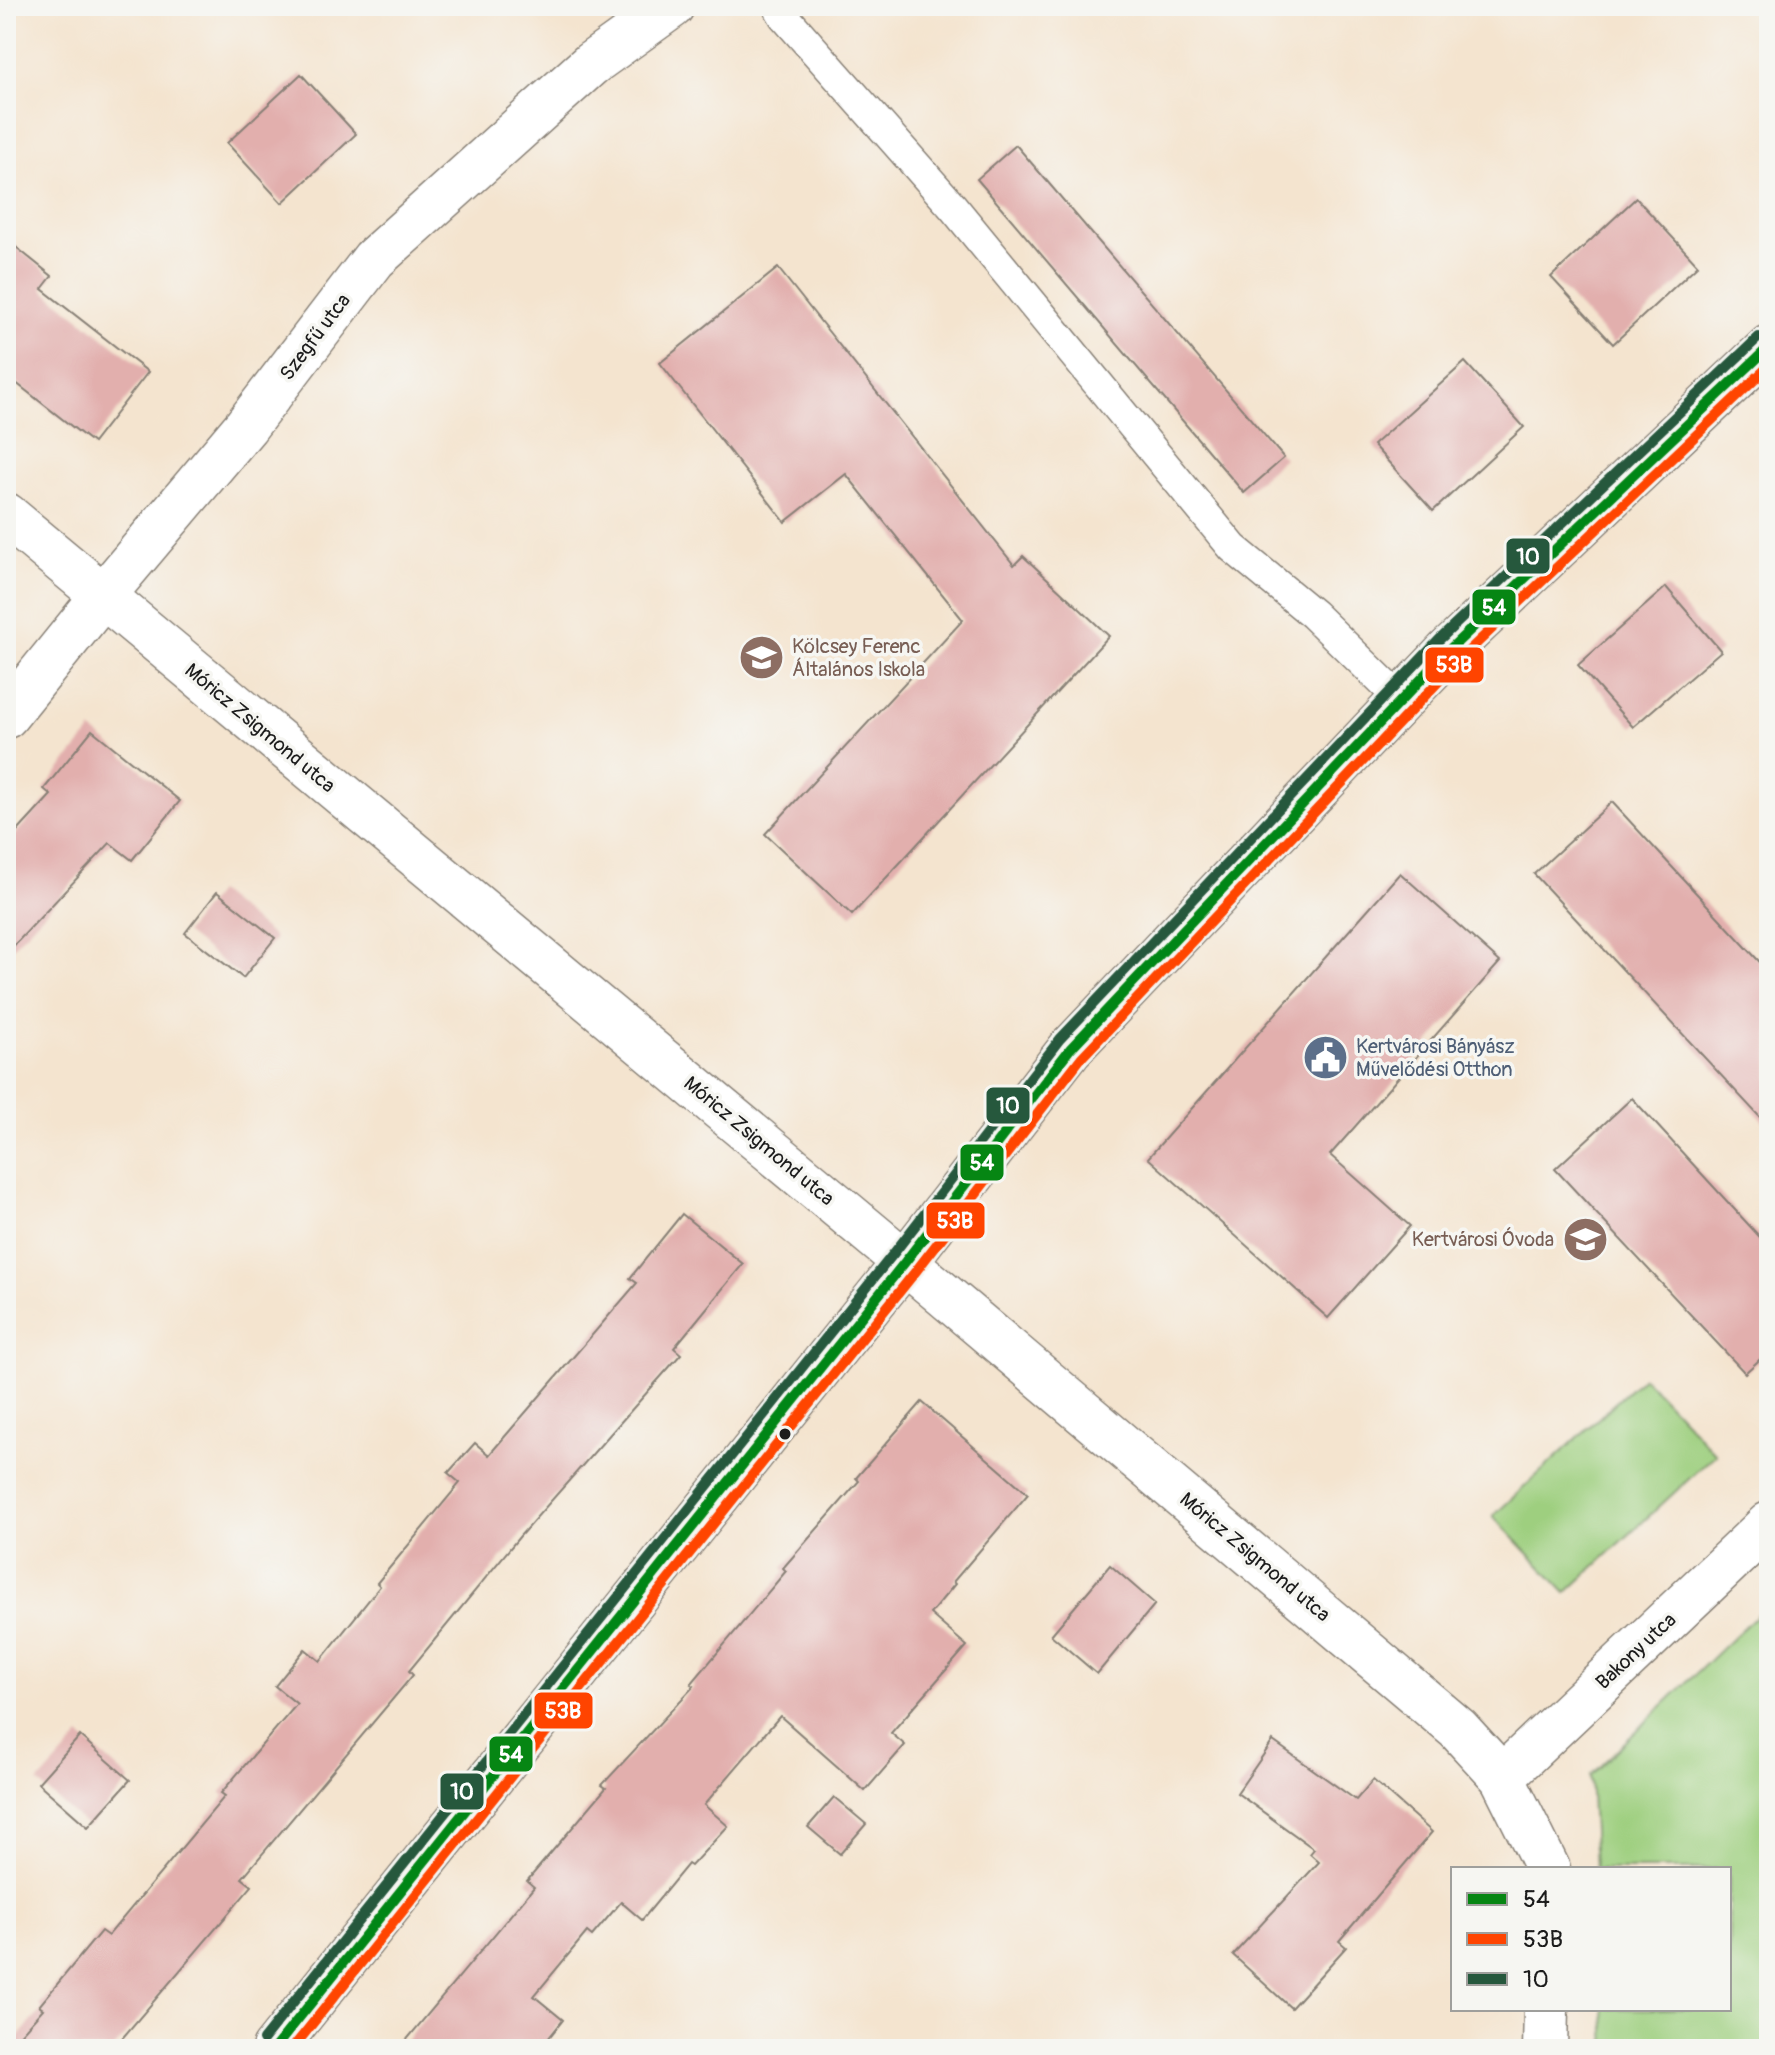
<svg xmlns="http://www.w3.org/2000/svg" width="1775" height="2055" font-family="Pangolin,sans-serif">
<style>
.green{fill:#9ecf7f;stroke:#5d764e;stroke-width:2}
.building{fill:#e2afad}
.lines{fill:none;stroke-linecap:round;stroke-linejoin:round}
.service-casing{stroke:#888076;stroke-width:33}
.minor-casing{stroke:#888076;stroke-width:47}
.service{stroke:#fff;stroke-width:30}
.minor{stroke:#fff;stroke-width:44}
.bus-1-casing{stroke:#f6f6f2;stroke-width:16}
.bus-2-casing{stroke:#f6f6f2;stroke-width:16}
.bus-3-casing{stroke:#f6f6f2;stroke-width:16}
.bus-1{stroke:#068613;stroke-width:10}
.bus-2{stroke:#f40;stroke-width:10}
.bus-3{stroke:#26583d;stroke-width:10}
.bus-dot{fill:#1c1c1c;stroke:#f6f6f2;stroke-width:3}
.labels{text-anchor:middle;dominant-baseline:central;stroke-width:7;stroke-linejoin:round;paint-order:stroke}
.street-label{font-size:20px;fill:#1c1c1c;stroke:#f6f6f2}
.education-label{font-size:20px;fill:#785e54;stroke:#f6f6f2;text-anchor:start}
.service-label{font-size:20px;fill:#4e5e75;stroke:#f6f6f2;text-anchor:start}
.line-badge{stroke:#f6f6f2;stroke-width:3}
.badge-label{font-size:22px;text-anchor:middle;font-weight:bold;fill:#fff}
</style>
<rect width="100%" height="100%" fill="#f6f6f2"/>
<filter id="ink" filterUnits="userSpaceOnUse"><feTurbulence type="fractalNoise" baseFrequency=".0125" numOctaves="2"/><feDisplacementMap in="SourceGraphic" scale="16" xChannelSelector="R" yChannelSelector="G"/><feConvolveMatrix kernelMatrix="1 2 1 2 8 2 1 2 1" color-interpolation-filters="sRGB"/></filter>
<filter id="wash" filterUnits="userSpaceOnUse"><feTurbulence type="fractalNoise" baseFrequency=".006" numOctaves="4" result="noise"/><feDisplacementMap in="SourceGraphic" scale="32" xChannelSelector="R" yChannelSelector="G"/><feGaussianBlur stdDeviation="1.8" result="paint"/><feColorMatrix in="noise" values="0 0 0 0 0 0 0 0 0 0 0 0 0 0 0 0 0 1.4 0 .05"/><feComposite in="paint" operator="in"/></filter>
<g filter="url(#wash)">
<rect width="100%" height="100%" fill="#f4e4cf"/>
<g class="green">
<polygon points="1643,1377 1716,1454 1566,1593 1493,1516"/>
<polygon points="1769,1603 1769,2049 1606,2049 1604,2009 1729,2009 1729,1869 1595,1869 1590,1776"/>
</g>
<g id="blocks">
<g class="building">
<polygon points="301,74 356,134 282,203 227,143"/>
<polygon points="1016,145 1284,458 1244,493 977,179"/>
<polygon points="1636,198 1698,265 1613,344 1551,277"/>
<polygon points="6,239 52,276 42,289 148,372 93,443 6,375"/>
<polygon points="778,268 1014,565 1023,556 1109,636 852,915 765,834 963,620 846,474 785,522 660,363"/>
<polygon points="1465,362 1524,427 1433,511 1373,445"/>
<polygon points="1666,587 1721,651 1633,727 1578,665"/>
<polygon points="92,730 180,801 132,860 110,843 6,954 6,844 51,795 44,789"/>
<polygon points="1612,802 1769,972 1769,1127 1534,874"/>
<polygon points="1400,873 1500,962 1330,1155 1410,1226 1328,1318 1148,1158"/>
<polygon points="217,892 275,938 243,978 185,933"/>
<polygon points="1632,1098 1769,1247 1769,1351 1745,1373 1555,1169"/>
<polygon points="682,1214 743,1264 674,1348 681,1354 520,1536 409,1671 413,1675 242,1878 252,1886 113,2049 7,2049 43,2009 39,2006 101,1931 108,1936 225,1796 221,1793 297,1704 275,1686 305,1649 320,1661 380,1586 377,1583 460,1483 448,1473 475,1443 489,1455 637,1283 630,1278"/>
<polygon points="922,1402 1028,1494 953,1582 955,1584 930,1614 967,1646 891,1733 905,1745 865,1791 780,1716 704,1805 728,1826 691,1866 688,1864 642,1920 621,1902 592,1936 587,1932 534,1996 563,2020 540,2049 399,2049 534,1887 527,1881 606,1788 602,1785 694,1686 691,1684 786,1571 783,1568 859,1481 856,1478"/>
<polygon points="1110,1565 1155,1604 1097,1674 1051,1635"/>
<polygon points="80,1736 130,1780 88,1827 38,1783"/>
<polygon points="1273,1741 1356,1800 1373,1780 1432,1832 1339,1941 1346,1947 1291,2008 1233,1955 1319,1862 1310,1854 1314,1849 1237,1793"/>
<polygon points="834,1797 866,1824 840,1854 808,1827"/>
</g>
</g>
</g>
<g filter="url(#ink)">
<use href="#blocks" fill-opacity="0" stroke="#888076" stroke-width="2"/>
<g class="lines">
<defs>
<polyline id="service" points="778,6 784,16 953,207 1233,548 1313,614 1401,700"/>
<g id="minor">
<polyline points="6,515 905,1262 1458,1729 1502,1777 1548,1869"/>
<polyline points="6,716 102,597 246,426 374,259 591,64 672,6"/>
<polyline points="1502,1777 1769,1524"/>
<polyline points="274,2049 905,1262 1070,1049 1449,650 1769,347"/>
<polyline points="1545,2049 1546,2009"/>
</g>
</defs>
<use href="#service" class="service-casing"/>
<use href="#minor" class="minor-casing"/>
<use href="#service" class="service"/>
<use href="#minor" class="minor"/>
<defs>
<polyline id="bus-1" points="274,2049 905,1262 1070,1049 1449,650 1769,347"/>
<polyline id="bus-2" points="292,2049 916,1271 1081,1058 1459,660 1769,366"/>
<polyline id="bus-3" points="263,2040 894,1253 1060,1039 1439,640 1759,337"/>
</defs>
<use href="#bus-1" class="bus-1-casing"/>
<use href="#bus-2" class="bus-2-casing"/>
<use href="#bus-3" class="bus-3-casing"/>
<use href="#bus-1" class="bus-1"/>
<use href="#bus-2" class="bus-2"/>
<use href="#bus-3" class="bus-3"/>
</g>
</g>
<defs>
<symbol id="school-disc" viewBox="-11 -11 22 22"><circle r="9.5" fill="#8d6e63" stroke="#f6f6f2"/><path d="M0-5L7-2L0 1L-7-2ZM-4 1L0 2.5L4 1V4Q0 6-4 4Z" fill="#fff"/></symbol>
<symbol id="civic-disc" viewBox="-11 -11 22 22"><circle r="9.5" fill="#5c6f8a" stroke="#f6f6f2"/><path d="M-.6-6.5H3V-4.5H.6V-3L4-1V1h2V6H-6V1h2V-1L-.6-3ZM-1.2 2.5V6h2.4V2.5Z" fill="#fff"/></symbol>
</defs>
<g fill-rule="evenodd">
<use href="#school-disc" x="736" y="632" width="51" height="51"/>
<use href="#civic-disc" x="1300" y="1032" width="51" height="51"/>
<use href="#school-disc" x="1560" y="1214" width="51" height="51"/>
</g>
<circle class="bus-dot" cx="785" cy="1434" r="7"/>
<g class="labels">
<g class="street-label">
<text transform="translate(315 337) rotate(-53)">Szegfű utca</text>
<text transform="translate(260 728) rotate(40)">Móricz Zsigmond utca</text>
<text transform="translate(759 1141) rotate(40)">Móricz Zsigmond utca</text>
<text transform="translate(1255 1557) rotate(40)">Móricz Zsigmond utca</text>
<text transform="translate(1636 1651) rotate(-43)">Bakony utca</text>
</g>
<g class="education-label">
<text x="792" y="646">Kölcsey Ferenc<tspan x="792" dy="23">Általános Iskola</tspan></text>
<text x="1554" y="1239" text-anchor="end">Kertvárosi Óvoda</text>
</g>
<g class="service-label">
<text x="1356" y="1046">Kertvárosi Bányász<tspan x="1356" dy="23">Művelődési Otthon</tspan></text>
</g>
</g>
<g class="line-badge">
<rect x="1505" y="537" width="46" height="38" rx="8" fill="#26583d"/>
<rect x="1471" y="588" width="46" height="38" rx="8" fill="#068613"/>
<rect x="1424" y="646" width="61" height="38" rx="8" fill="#f40"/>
<rect x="985" y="1086" width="46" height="39" rx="8" fill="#26583d"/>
<rect x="959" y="1143" width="46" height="39" rx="8" fill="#068613"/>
<rect x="925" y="1201" width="61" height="39" rx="8" fill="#f40"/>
<rect x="533" y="1691" width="61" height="39" rx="8" fill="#f40"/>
<rect x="488" y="1735" width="46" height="38" rx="8" fill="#068613"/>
<rect x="439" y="1772" width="46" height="39" rx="8" fill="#26583d"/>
</g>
<g class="badge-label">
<text x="1528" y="564">10</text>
<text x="1494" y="615">54</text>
<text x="1454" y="672">53B</text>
<text x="1008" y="1113">10</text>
<text x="982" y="1170">54</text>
<text x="955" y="1228">53B</text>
<text x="563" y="1718">53B</text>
<text x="511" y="1762">54</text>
<text x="462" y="1799">10</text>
</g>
<rect width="1775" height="2055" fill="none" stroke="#f6f6f2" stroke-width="32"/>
<rect x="1451" y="1867" width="280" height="144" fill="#f6f6f2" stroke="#9f9f9c" stroke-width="2"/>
<rect x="1467" y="1893" width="40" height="12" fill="#068613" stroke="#9f9f9c" stroke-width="2"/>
<text x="1523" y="1907" font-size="24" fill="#1c1c1c">54</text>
<rect x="1467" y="1933" width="40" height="12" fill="#ff4400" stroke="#9f9f9c" stroke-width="2"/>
<text x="1523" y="1947" font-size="24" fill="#1c1c1c">53B</text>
<rect x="1467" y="1973" width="40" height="12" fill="#26583d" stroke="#9f9f9c" stroke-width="2"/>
<text x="1523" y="1987" font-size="24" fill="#1c1c1c">10</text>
</svg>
